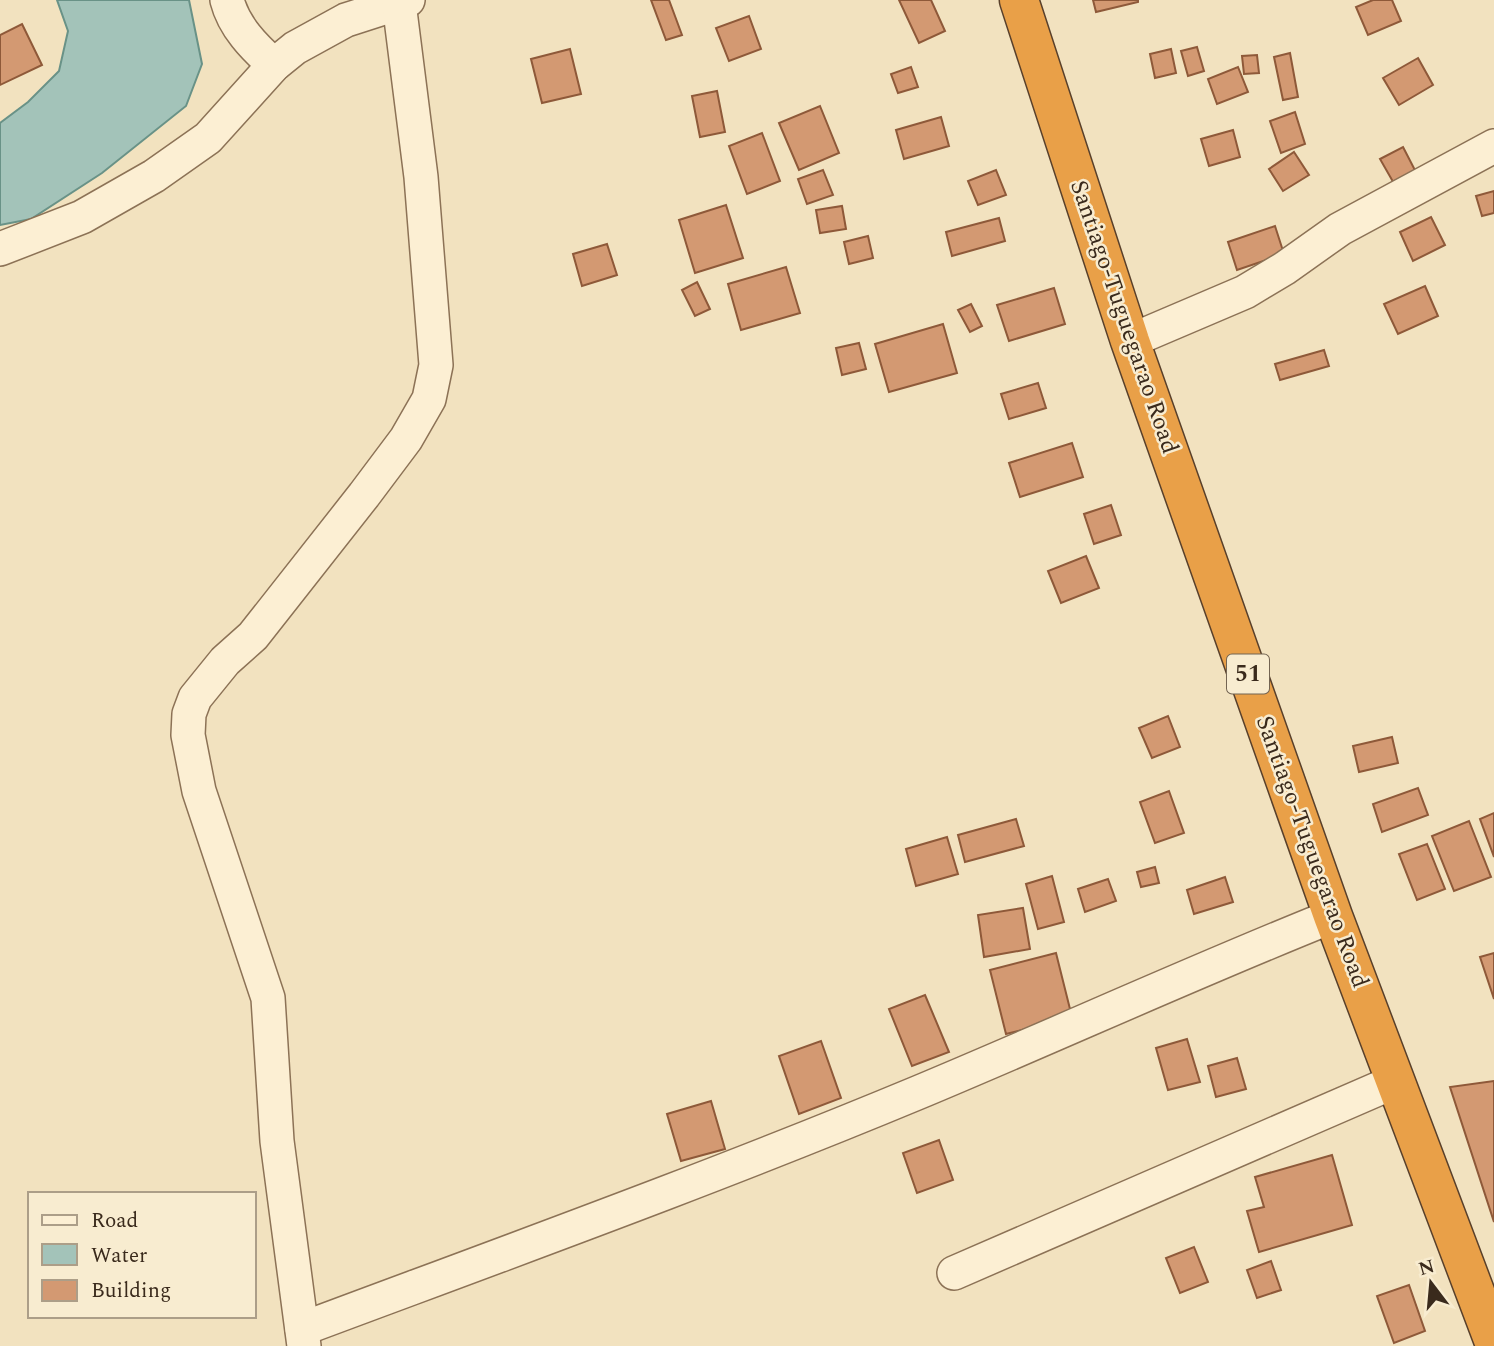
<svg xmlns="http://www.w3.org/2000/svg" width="1494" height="1346" font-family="Spectral,serif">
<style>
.water{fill:#a3c3b9;stroke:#699287;stroke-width:2}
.building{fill:#d39972;stroke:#8e5939;stroke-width:2}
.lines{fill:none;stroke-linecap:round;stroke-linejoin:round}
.minor-casing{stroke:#8c7256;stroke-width:36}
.highway-casing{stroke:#59402b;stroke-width:41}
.minor{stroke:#fcefd3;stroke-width:33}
.highway{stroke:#e9a048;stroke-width:38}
.labels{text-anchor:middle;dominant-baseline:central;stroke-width:5;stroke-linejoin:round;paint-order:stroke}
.shield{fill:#f8ecd0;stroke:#736452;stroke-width:2}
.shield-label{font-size:23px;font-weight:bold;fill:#3a2a1c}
.street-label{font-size:24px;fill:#3a2a1c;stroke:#f8ecd0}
</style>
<rect width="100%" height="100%" fill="#f2e2bf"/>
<polygon class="water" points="57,0 189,0 202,64 186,106 102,173 31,219 0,225 0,123 28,102 59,71 68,31"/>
<g class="building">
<polygon points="651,0 669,0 682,35 666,40"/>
<polygon points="899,0 931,0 945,31 919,43"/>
<polygon points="1093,0 1138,0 1138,2 1096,12"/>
<polygon points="1373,0 1392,0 1401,21 1368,35 1356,7"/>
<polygon points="749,16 761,49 729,61 716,28"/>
<polygon points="22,24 42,65 0,85 0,35"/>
<polygon points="1197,47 1204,71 1188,76 1181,51"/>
<polygon points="570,49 581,94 542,103 531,59"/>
<polygon points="1171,49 1176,73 1155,78 1150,54"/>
<polygon points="1290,53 1298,97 1283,100 1274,57"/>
<polygon points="1257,55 1259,73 1244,74 1242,56"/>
<polygon points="1418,58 1433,85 1399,105 1383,78"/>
<polygon points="911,67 918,87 898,93 891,74"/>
<polygon points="1238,67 1248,92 1217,104 1208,79"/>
<polygon points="717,91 725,132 700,137 692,96"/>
<polygon points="820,106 839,153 799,170 779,123"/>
<polygon points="1295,112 1305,144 1281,153 1270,121"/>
<polygon points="941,117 949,146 904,159 896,130"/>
<polygon points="1233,130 1240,157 1209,166 1201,139"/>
<polygon points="762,133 780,181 747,194 729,146"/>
<polygon points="1403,147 1418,176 1396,187 1380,159"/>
<polygon points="1294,152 1309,175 1283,191 1269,169"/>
<polygon points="823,170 833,195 807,204 798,179"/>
<polygon points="996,170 1006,195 978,205 968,181"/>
<polygon points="1494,191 1494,213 1482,216 1476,196"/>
<polygon points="726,205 743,258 695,273 679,220"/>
<polygon points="842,206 846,229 820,233 816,210"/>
<polygon points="1431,217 1445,245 1413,261 1400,232"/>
<polygon points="999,218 1005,241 952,256 946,232"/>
<polygon points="1275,226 1284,254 1237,270 1228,242"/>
<polygon points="868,236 873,258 849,264 844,242"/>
<polygon points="607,244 617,275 582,286 573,254"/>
<polygon points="786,267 800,313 741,330 728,284"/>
<polygon points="697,282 710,309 695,316 682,290"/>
<polygon points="1425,286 1438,316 1398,334 1384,304"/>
<polygon points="1054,288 1065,324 1009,341 997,305"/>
<polygon points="971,304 982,326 970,332 958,310"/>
<polygon points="943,324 957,373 889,392 875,344"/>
<polygon points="859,343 866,369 842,375 836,348"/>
<polygon points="1324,350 1329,366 1280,380 1275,364"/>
<polygon points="1038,383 1046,408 1009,419 1001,394"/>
<polygon points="1072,443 1083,477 1020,497 1009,463"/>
<polygon points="1111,505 1121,535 1094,544 1084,514"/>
<polygon points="1086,556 1099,588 1061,603 1048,571"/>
<polygon points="1168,716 1180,747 1152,758 1139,728"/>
<polygon points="1392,737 1398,763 1359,772 1353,746"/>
<polygon points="1418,788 1428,815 1382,832 1373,804"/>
<polygon points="1169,791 1184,833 1155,843 1140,802"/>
<polygon points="1494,813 1494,857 1480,819"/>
<polygon points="1016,819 1024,846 965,862 958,835"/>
<polygon points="1469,821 1491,877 1454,891 1432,836"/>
<polygon points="947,837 958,874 916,886 906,849"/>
<polygon points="1427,844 1445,889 1417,900 1399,854"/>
<polygon points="1155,867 1159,883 1141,887 1137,872"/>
<polygon points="1052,876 1064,922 1038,929 1026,884"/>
<polygon points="1225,877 1233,902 1194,914 1187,890"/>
<polygon points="1108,879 1116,901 1085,912 1078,889"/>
<polygon points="1023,908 1030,949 984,957 978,915"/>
<polygon points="1056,953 1072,1017 1006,1034 990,970"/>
<polygon points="1494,953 1494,999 1480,957"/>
<polygon points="925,995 949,1052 912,1066 889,1009"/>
<polygon points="1187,1039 1200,1082 1168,1090 1156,1048"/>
<polygon points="821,1041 841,1098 799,1114 779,1056"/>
<polygon points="1237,1058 1246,1089 1216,1097 1208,1066"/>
<polygon points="1494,1081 1494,1222 1450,1087"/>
<polygon points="711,1101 725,1149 681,1161 667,1114"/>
<polygon points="939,1140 953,1180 917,1193 903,1153"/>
<polygon points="1332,1155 1352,1225 1259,1252 1247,1211 1264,1207 1255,1177"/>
<polygon points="1194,1247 1208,1282 1180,1293 1166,1258"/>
<polygon points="1271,1261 1281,1290 1257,1298 1247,1270"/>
<polygon points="1409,1285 1425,1331 1394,1343 1377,1296"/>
</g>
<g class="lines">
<defs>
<g id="minor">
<path d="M 227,0 C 234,27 254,47 274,65"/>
<polyline points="0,249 82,217 154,176 208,138 274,65 295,48 346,20 408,0"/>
<polyline points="1130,341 1245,292 1285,268 1340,229 1494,146"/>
<polyline points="954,1273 1396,1081"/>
<path d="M 302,1329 C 508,1252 715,1177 917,1093 C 1056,1035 1193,972 1333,916"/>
<polyline points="304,1346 277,1141 268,998 199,791 188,735 189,714 195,698 225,661 253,636 364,495 406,439 429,399 436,365 421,177 399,3"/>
</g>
<polyline id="highway" points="1019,0 1130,341 1333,916 1494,1342"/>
</defs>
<use href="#minor" class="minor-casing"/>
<use href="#highway" class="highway-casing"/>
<use href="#minor" class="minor"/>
<use href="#highway" class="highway"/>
</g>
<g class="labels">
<rect class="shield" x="1227" y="654.5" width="42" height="39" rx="5"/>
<g class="shield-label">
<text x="1248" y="674">51</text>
</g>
<g class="street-label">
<text transform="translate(1124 317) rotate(71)">Santiago-Tuguegarao Road</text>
<text transform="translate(1312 852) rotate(70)">Santiago-Tuguegarao Road</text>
</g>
</g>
<rect x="28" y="1192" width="228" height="126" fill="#f8ecd0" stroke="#ac9e88" stroke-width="2"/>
<rect x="42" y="1215" width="35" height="10" fill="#fcefd3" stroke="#ac9e88" stroke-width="2"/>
<text x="91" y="1227" font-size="21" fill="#3a2a1c">Road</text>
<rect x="42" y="1244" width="35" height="21" fill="#a3c3b9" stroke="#ac9e88" stroke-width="2"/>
<text x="91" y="1262" font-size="21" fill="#3a2a1c">Water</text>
<rect x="42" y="1280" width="35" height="21" fill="#d39972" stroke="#ac9e88" stroke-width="2"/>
<text x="91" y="1297" font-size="21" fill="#3a2a1c">Building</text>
<g transform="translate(1431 1283) rotate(344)" stroke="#f8ecd0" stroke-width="5" paint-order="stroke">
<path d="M0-5L12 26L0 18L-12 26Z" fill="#3a2a1c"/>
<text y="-10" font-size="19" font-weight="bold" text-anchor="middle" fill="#3a2a1c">N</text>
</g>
</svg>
